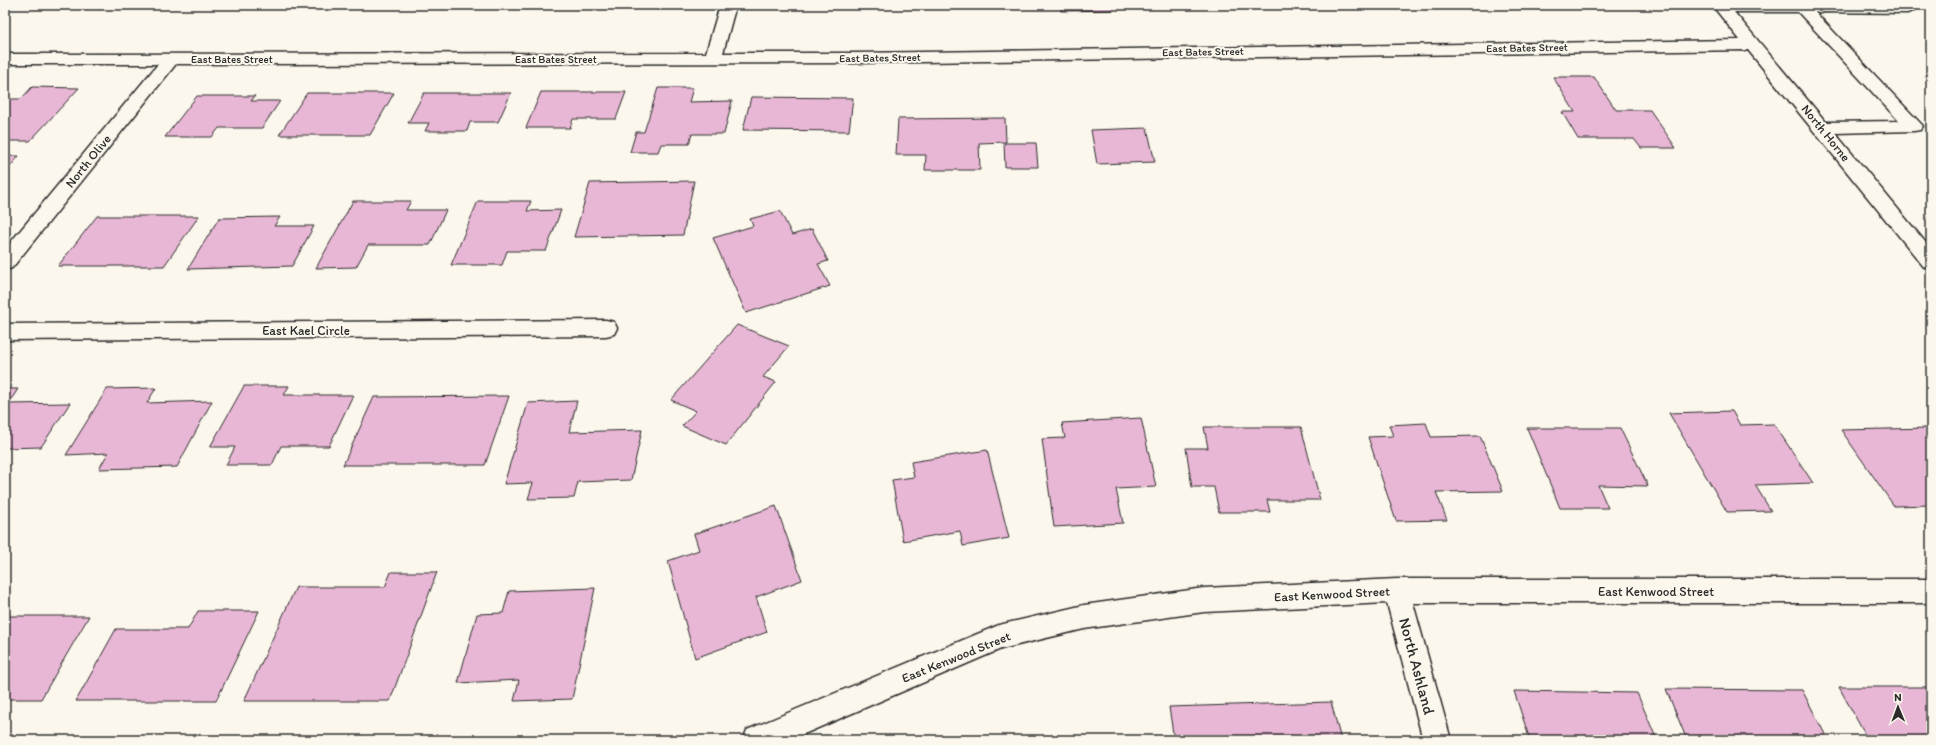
<svg xmlns="http://www.w3.org/2000/svg" width="1936" height="745" font-family="Itim,sans-serif">
<style>
.building{fill:#e9b7d6;stroke:#2b2b2b}
.lines{fill:none;stroke-linecap:round;stroke-linejoin:round}
.minor-casing{stroke:#2b2b2b;stroke-width:3}
.minor{fill:#fbf7ec;fill-rule:evenodd}
.labels{text-anchor:middle;dominant-baseline:central;stroke-width:4;stroke-linejoin:round;paint-order:stroke}
.far-street-label{font-size:11px;fill:#2b2b2b;stroke:#fbf7ec}
.street-label{font-size:13px;fill:#2b2b2b;stroke:#fbf7ec}
.near-street-label{font-size:16px;fill:#2b2b2b;stroke:#fbf7ec}
</style>
<rect width="100%" height="100%" fill="#fbf7ec"/>
<filter id="ink" filterUnits="userSpaceOnUse"><feTurbulence type="fractalNoise" baseFrequency=".025" numOctaves="2"/><feDisplacementMap in="SourceGraphic" scale="8" xChannelSelector="R" yChannelSelector="G"/><feConvolveMatrix kernelMatrix="1 2 1 2 8 2 1 2 1" color-interpolation-filters="sRGB"/></filter>
<g filter="url(#ink)">
<g class="building">
<polygon points="1060,5 1112,5 1113,10 1061,11"/>
<polygon points="1553,77 1594,77 1616,110 1650,110 1676,148 1641,148 1634,139 1578,139 1562,112 1575,112"/>
<polygon points="32,87 79,88 30,141 5,141 5,102 7,99 21,99"/>
<polygon points="658,88 693,88 689,102 732,101 724,134 692,134 689,144 661,144 658,152 630,152 636,132 644,132"/>
<polygon points="541,92 626,92 616,119 573,119 570,128 526,128"/>
<polygon points="307,93 394,93 370,135 279,135"/>
<polygon points="424,93 511,93 498,122 470,122 467,131 425,131 429,123 408,123"/>
<polygon points="197,96 255,96 251,101 280,101 262,128 219,128 212,137 165,137"/>
<polygon points="751,97 853,98 849,131 743,130"/>
<polygon points="1005,118 1006,142 979,143 980,170 925,170 926,155 896,155 898,119"/>
<polygon points="1147,128 1155,162 1097,164 1091,130"/>
<polygon points="1004,143 1036,143 1038,167 1005,167"/>
<polygon points="5,156 19,156 5,173"/>
<polygon points="694,181 683,235 574,237 590,183"/>
<polygon points="353,201 411,201 406,210 446,210 430,245 368,245 356,267 316,268"/>
<polygon points="478,201 531,201 527,211 561,210 546,251 507,251 502,265 451,265"/>
<polygon points="780,211 792,235 812,229 828,261 818,264 830,286 746,313 713,238 753,226 750,219"/>
<polygon points="97,216 199,216 164,266 58,266"/>
<polygon points="280,217 274,226 314,226 292,266 188,269 219,218"/>
<polygon points="737,325 789,346 763,377 776,382 726,445 682,426 696,411 671,400"/>
<polygon points="244,386 289,386 284,395 353,395 329,446 281,446 272,465 226,465 235,447 210,447"/>
<polygon points="156,388 147,403 212,401 177,467 99,469 108,453 66,455 107,389"/>
<polygon points="5,389 18,389 8,404 70,403 41,447 5,448"/>
<polygon points="509,396 485,465 343,465 374,397"/>
<polygon points="577,401 569,432 642,430 631,480 578,482 574,498 528,499 533,483 504,484 528,403"/>
<polygon points="1732,411 1740,425 1774,424 1813,483 1755,485 1771,511 1727,512 1669,413"/>
<polygon points="1141,418 1156,487 1116,489 1123,523 1054,527 1042,439 1065,438 1062,423"/>
<polygon points="1426,423 1431,437 1480,436 1503,491 1436,492 1447,520 1396,521 1368,437 1393,436 1389,425"/>
<polygon points="1204,427 1301,427 1320,500 1267,500 1270,512 1219,512 1214,487 1192,487 1186,448 1208,448"/>
<polygon points="1527,428 1620,428 1648,486 1598,485 1608,508 1560,508"/>
<polygon points="1931,428 1931,505 1894,506 1841,430"/>
<polygon points="987,450 1009,538 963,546 960,531 903,541 892,480 914,477 911,462"/>
<polygon points="776,506 802,580 756,597 767,632 695,658 668,561 699,550 694,534"/>
<polygon points="391,572 437,572 390,701 244,701 296,587 385,587"/>
<polygon points="595,588 572,699 514,701 519,680 458,683 477,614 503,613 509,591"/>
<polygon points="198,611 259,611 216,701 76,701 116,629 188,629"/>
<polygon points="5,616 89,616 41,699 5,699"/>
<polygon points="1839,687 1931,687 1931,740 1868,740"/>
<polygon points="1666,689 1802,690 1828,740 1687,740"/>
<polygon points="1514,691 1637,693 1657,740 1530,740"/>
<polygon points="1331,702 1341,740 1174,740 1169,707"/>
</g>
<g class="lines">
<defs>
<g id="minor">
<path d="M 720,5 L 736,5 L 723,53 L 856,53 L 1740,40 L 1712,5 L 1913,5 L 1915,8 L 1913,11 L 1907,13 L 1815,12 L 1923,126 L 1920,130 L 1914,131 L 1835,133 L 1931,249 L 1931,269 L 1924,267 L 1748,50 L 856,63 L 176,64 L 12,268 L 5,270 L 5,249 L 158,64 L 5,64 L 5,54 L 706,53 ZM 1734,12 L 1798,12 L 1899,121 L 1826,122 Z"/>
<polygon points="606,320 614,322 617,328 614,334 606,336 5,340 5,324"/>
<polygon points="1397,579 1931,579 1931,603 1413,603 1451,740 1423,740 1387,603 1204,612 1084,629 1001,649 790,740 743,740 747,730 999,625 1084,605 1204,588"/>
</g>
</defs>
<use href="#minor" class="minor-casing"/>
<use href="#minor" class="minor"/>
</g>
</g>
<g class="labels">
<g class="far-street-label">
<text transform="translate(1527 48) rotate(-1)">East Bates Street</text>
<text transform="translate(1203 52) rotate(-1)">East Bates Street</text>
<text transform="translate(880 58) rotate(-1)">East Bates Street</text>
<text x="232" y="59">East Bates Street</text>
<text x="556" y="59">East Bates Street</text>
</g>
<g class="street-label">
<text transform="translate(1826 133) rotate(51)">North Horne</text>
<text transform="translate(88 161) rotate(-51)">North Olive</text>
<text x="306" y="330">East Kael Circle</text>
<text x="1656" y="591">East Kenwood Street</text>
<text transform="translate(1332 594) rotate(-3)">East Kenwood Street</text>
<text transform="translate(956 657) rotate(-22)">East Kenwood Street</text>
</g>
<g class="near-street-label">
<text transform="translate(1417 666) rotate(75)">North Ashland</text>
</g>
</g>
<rect width="1936" height="745" fill="none" stroke="#fbf7ec" stroke-width="20"/>
<rect x="10" y="10" width="1916" height="725" fill="none" stroke="#2b2b2b" stroke-width="1.5" filter="url(#ink)"/>
<g transform="translate(1898 707) rotate(359)" stroke="#fbf7ec" stroke-width="3" paint-order="stroke">
<path d="M0-3L7 15L0 10L-7 15Z" fill="#2b2b2b"/>
<text y="-6" font-size="11" font-weight="bold" text-anchor="middle" fill="#2b2b2b">N</text>
</g>
</svg>
